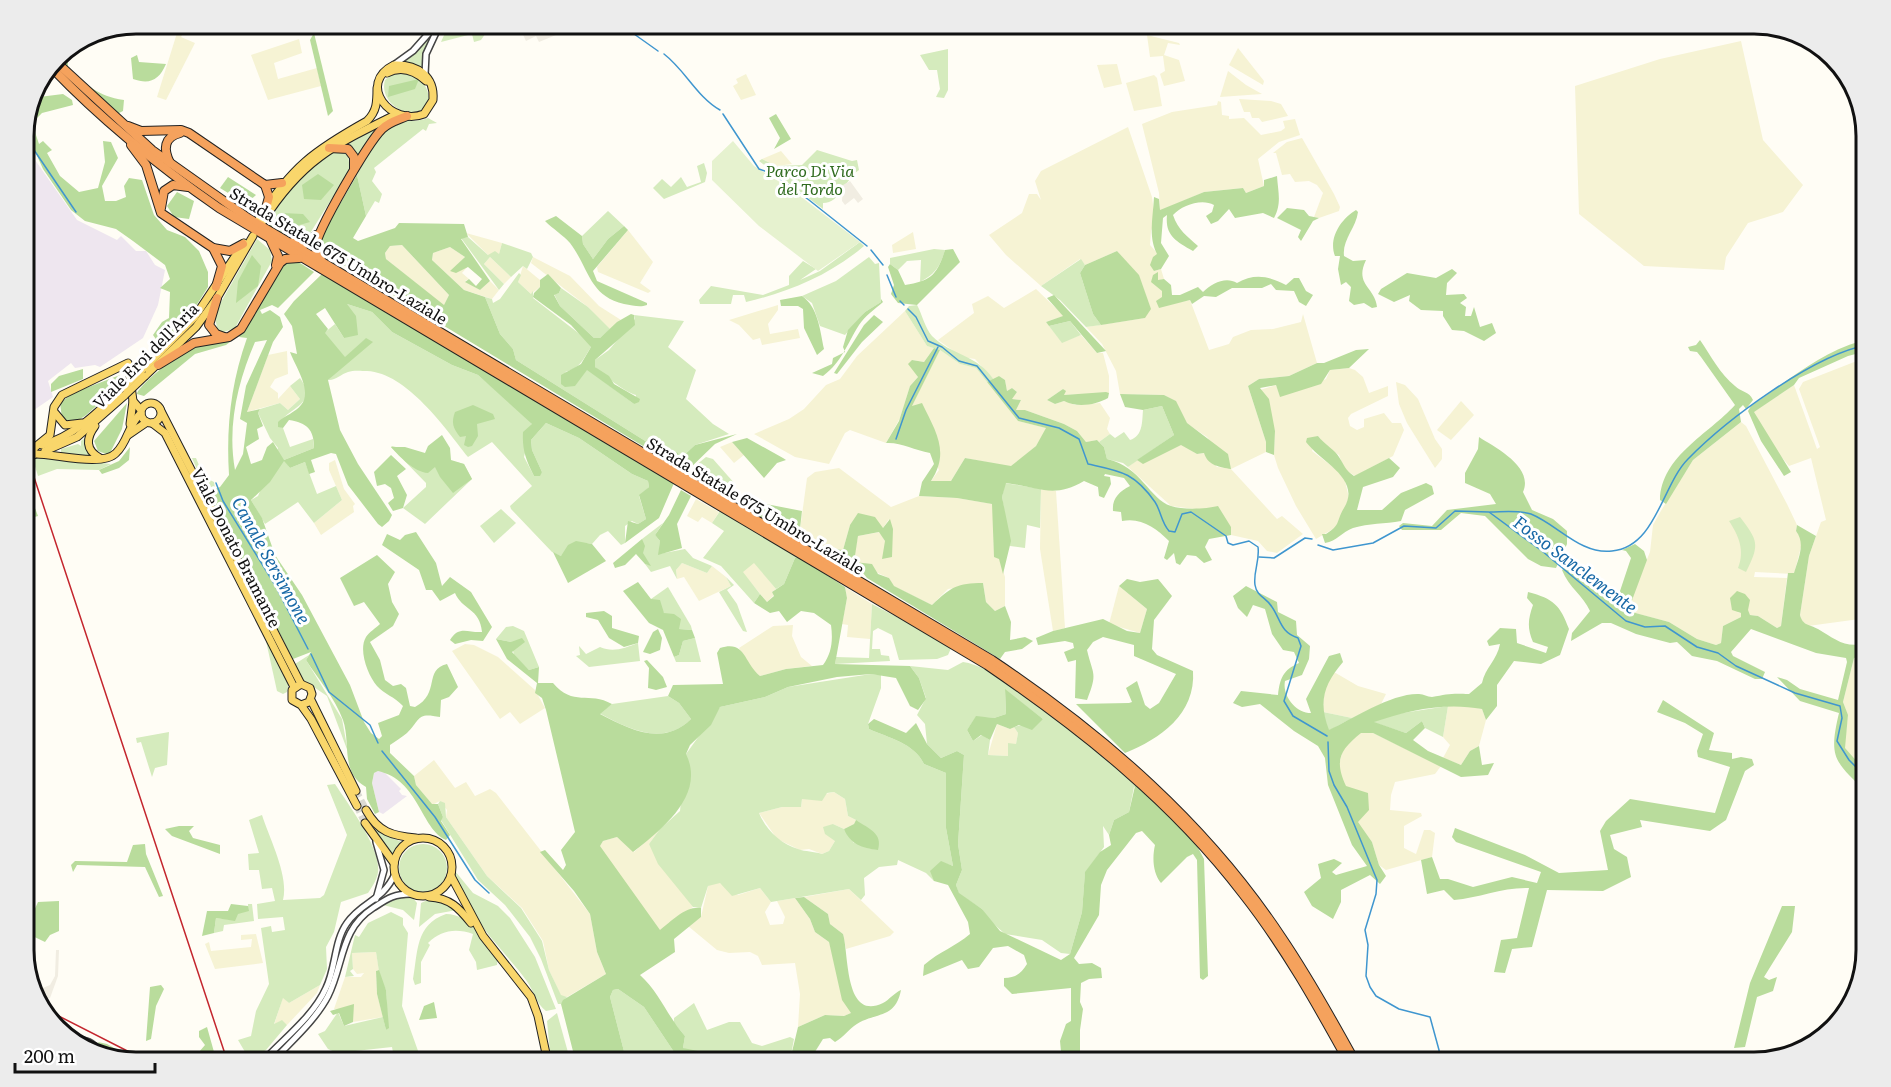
<svg xmlns="http://www.w3.org/2000/svg" width="1891" height="1087" font-family="Literata,serif">
<style>
.industrial{fill:#eee6ef}
.farmland{fill:#f6f3d4}
.green{fill:#d5ebbd;fill-rule:evenodd}
.forest{fill:#b9dc9c;fill-rule:evenodd}
.pitch{fill:#e6f2cf}
.plaza{fill:#f1ede2}
.lines{fill:none;stroke-linecap:round;stroke-linejoin:round}
.stream{stroke:#3f96cf;stroke-width:1.5}
.minor-tunnel{stroke:#dbdad3;stroke-width:5;stroke-dasharray:5 2.5;stroke-linecap:butt}
.major-tunnel{stroke:#dbdad3;stroke-width:7;stroke-dasharray:7 3.5;stroke-linecap:butt}
.minor-casing{stroke:#444;stroke-width:8}
.major-casing{stroke:#222;stroke-width:9}
.highway-casing{stroke:#222;stroke-width:10}
.minor{stroke:#fff;stroke-width:5}
.major{stroke:#f9d66b;stroke-width:7}
.highway{stroke:#f5a25d;stroke-width:8}
.rail{stroke:#c4262e;stroke-width:1.5}
.major-bridge-casing{stroke:#222;stroke-width:9;stroke-linecap:butt}
.major-bridge{stroke:#f9d66b;stroke-width:7}
.labels{text-anchor:middle;dominant-baseline:central;stroke-width:6;stroke-linejoin:round;paint-order:stroke}
.park-label{font-size:16px;font-style:italic;fill:#2f6b1f;stroke:#fff}
.street-label{font-size:16px;fill:#111;stroke:#fff}
.water-label{font-size:18px;font-style:italic;fill:#1768a6;stroke:#fff}
.rim{fill:none;stroke:#111;stroke-width:3}
</style>
<rect width="100%" height="100%" fill="#fffdf5"/>
<g class="industrial">
<polygon points="24,134 33,157 77,220 117,240 121,236 136,251 146,251 155,265 165,270 158,305 143,338 100,367 95,365 75,368 71,363 48,381 53,397 34,410 29,423 24,425"/>
<polygon points="378,771 384,772 401,789 399,791 402,795 407,796 383,814 379,812 372,783 374,773"/>
</g>
<g class="farmland">
<polygon points="168,24 189,24 181,37 195,43 166,100 157,97 177,33 166,29"/>
<polygon points="1147,35 1179,43 1180,45 1168,43 1164,55 1179,60 1185,81 1164,86 1160,74 1165,71 1163,56 1150,57"/>
<polygon points="299,39 302,53 274,63 278,79 317,68 321,86 268,100 251,55"/>
<polygon points="1741,41 1763,140 1803,185 1783,212 1748,223 1726,257 1724,270 1644,266 1579,214 1575,86 1660,59"/>
<polygon points="1238,48 1264,81 1263,85 1229,65"/>
<polygon points="1117,64 1122,84 1104,88 1097,65"/>
<polygon points="1228,71 1246,85 1262,94 1220,97"/>
<polygon points="746,74 756,95 741,100 733,86 738,83 736,79"/>
<polygon points="1154,75 1157,78 1162,106 1134,111 1126,83"/>
<polygon points="1239,99 1271,101 1281,104 1288,116 1262,122 1259,118 1252,118 1250,112 1244,112"/>
<polygon points="1218,101 1221,102 1222,115 1229,116 1229,119 1244,118 1261,135 1281,131 1285,128 1283,121 1295,119 1300,135 1279,142 1258,159 1264,186 1246,193 1243,188 1204,192 1160,211 1159,193 1142,124 1172,112 1217,105"/>
<polygon points="1128,127 1152,197 1155,220 1151,231 1150,245 1158,254 1154,271 1161,269 1164,279 1157,281 1153,275 1162,291 1166,305 1190,300 1209,350 1229,344 1233,337 1251,330 1273,329 1301,322 1303,314 1317,363 1289,376 1259,379 1248,386 1266,442 1266,452 1231,469 1277,519 1282,516 1303,534 1277,553 1267,551 1258,541 1231,535 1231,527 1202,510 1171,506 1128,467 1137,460 1143,463 1181,444 1197,454 1205,453 1217,467 1231,468 1207,437 1186,423 1175,401 1164,395 1120,394 1116,371 1102,344 1086,327 1145,318 1133,272 1117,251 1085,265 1080,259 1041,286 1006,255 989,235 1022,213 1029,194 1037,194 1041,200 1035,181 1041,171"/>
<polygon points="1302,138 1334,194 1340,207 1339,211 1319,218 1314,217 1323,193 1317,185 1309,181 1295,182 1290,174 1282,175 1276,153 1273,153 1287,142"/>
<polygon points="781,151 792,164 776,166 762,159"/>
<polygon points="628,230 653,262 640,283 651,291 648,293 598,272 597,267"/>
<polygon points="913,232 916,249 893,253 892,245"/>
<polygon points="466,233 502,243 499,254 488,255"/>
<polygon points="402,245 449,295 444,306 386,259 385,253 390,246"/>
<polygon points="450,247 465,257 451,271 459,271 468,266 462,273 469,279 465,281 480,290 490,281 499,290 492,299 464,290 432,260 433,253"/>
<polygon points="490,257 511,277 504,284 484,264"/>
<polygon points="533,257 570,276 599,306 621,320 610,329 607,328 588,307 531,263"/>
<polygon points="523,266 540,280 540,287 531,294 518,282"/>
<polygon points="1036,289 1064,316 1046,322 1062,342 1081,335 1097,353 1103,353 1109,376 1109,393 1063,395 1065,391 1063,389 1047,400 1055,404 1064,401 1075,405 1100,403 1110,418 1107,429 1110,434 1099,442 1097,440 1086,442 1077,431 1064,424 1025,410 1021,412 1016,410 1021,400 1011,399 1017,392 1012,388 1007,391 1005,380 999,376 994,380 975,359 962,357 938,340 974,313 972,304 988,296 1004,308"/>
<polygon points="778,305 778,310 768,324 770,334 798,329 800,338 762,345 760,338 753,340 739,325 729,320"/>
<polygon points="905,311 927,346 934,348 924,362 912,360 918,377 910,386 900,418 886,443 850,430 845,433 829,464 795,457 754,434 789,419 804,409 826,385 840,379 857,356"/>
<polygon points="940,350 960,364 976,368 1018,421 1047,428 1036,446 1011,467 965,458 951,481 931,481 939,470 911,407"/>
<polygon points="287,351 288,374 275,379 270,387 278,393 278,399 290,386 300,399 288,410 280,403 247,412 268,355"/>
<polygon points="1867,357 1867,519 1862,510 1861,519 1867,546 1867,618 1808,626 1802,621 1800,615 1809,556 1821,522 1826,520 1811,458 1789,466 1775,449 1753,412 1794,385 1817,449 1820,447 1799,389 1803,382"/>
<polygon points="1349,368 1355,370 1363,377 1369,393 1388,386 1388,396 1351,414 1348,418 1350,426 1357,430 1364,427 1364,419 1384,413 1392,423 1401,423 1404,430 1393,456 1355,476 1344,469 1339,455 1327,448 1318,436 1312,451 1337,470 1345,481 1349,498 1338,526 1316,539 1296,506 1278,468 1274,455 1275,431 1260,390 1276,385 1280,396 1326,379 1330,370"/>
<polygon points="1396,382 1405,385 1418,399 1435,439 1442,449 1442,459 1435,468 1407,423 1399,404"/>
<polygon points="1461,401 1474,415 1451,440 1437,430"/>
<polygon points="1741,422 1746,426 1787,504 1797,525 1796,531 1801,538 1801,547 1794,574 1755,572 1754,577 1787,578 1781,626 1777,628 1758,616 1750,615 1748,611 1737,612 1741,613 1741,617 1723,626 1721,643 1716,645 1697,639 1669,622 1627,611 1628,605 1650,552 1653,525 1662,509 1693,460"/>
<polygon points="732,442 744,455 734,463 720,447"/>
<polygon points="335,460 344,489 355,504 353,506 354,512 321,535 314,523 342,500 329,470 329,463"/>
<polygon points="839,468 891,507 919,496 957,498 993,504 994,556 999,558 1005,577 1005,606 995,611 986,602 983,583 948,589 932,605 893,586 889,578 853,562 858,536 880,532 885,541 889,519 883,528 850,525 843,550 834,549 826,552 799,537 807,478 815,472"/>
<polygon points="1041,489 1056,491 1065,628 1053,631 1040,549"/>
<polygon points="696,499 719,512 712,523 702,517 698,522 687,516"/>
<polygon points="754,562 776,589 772,592 774,595 767,602 742,572"/>
<polygon points="682,563 707,573 712,566 726,577 731,586 699,601 684,577 677,579 676,570"/>
<polygon points="1119,586 1147,609 1140,633 1109,624"/>
<polygon points="845,587 872,604 870,639 847,637 848,625 842,624 847,598"/>
<polygon points="793,625 792,636 801,657 812,666 786,669 760,676 751,669 739,648 773,626"/>
<polygon points="465,644 474,645 498,657 535,690 545,708 520,724 510,712 500,719 452,651"/>
<polygon points="1854,658 1867,661 1867,773 1844,748 1848,716 1843,702"/>
<polygon points="1334,672 1358,686 1386,694 1381,704 1352,718 1323,712 1324,687"/>
<polygon points="1463,705 1482,709 1486,720 1479,746 1470,751 1461,765 1443,758 1450,745 1443,737 1448,706"/>
<polygon points="997,724 1010,729 1014,727 1018,733 1016,744 1008,756 988,755"/>
<polygon points="1361,732 1373,733 1441,766 1435,774 1395,782 1391,795 1390,810 1421,813 1422,816 1404,826 1404,848 1416,854 1424,830 1430,830 1435,833 1432,857 1386,870 1379,865 1372,842 1357,822 1338,770 1343,748"/>
<polygon points="434,760 455,788 466,782 475,796 490,789 496,793 590,914 597,952 606,974 567,997 561,996 549,970 543,941 522,908 487,876 446,817 447,810 440,801 432,805 416,785 414,776"/>
<polygon points="834,792 845,799 848,816 856,820 854,824 844,829 833,824 835,841 829,851 822,854 809,849 800,850 777,839 759,813 782,807 801,807 802,799"/>
<polygon points="660,829 649,844 693,907 660,931 599,847 603,841 617,837 634,852"/>
<polygon points="715,882 720,883 738,895 760,888 771,902 765,912 770,925 783,924 785,917 777,901 795,898 810,919 815,932 829,942 852,1013 844,1016 825,1015 798,1027 800,994 795,963 762,965 758,956 750,952 729,953 717,950 688,926 701,917 708,886"/>
<polygon points="849,889 894,932 890,936 846,949 843,934 830,924 828,914 804,897"/>
<polygon points="256,934 263,963 215,969 205,944 209,942 211,951 251,947 252,939 241,940 241,935"/>
<polygon points="376,952 379,970 376,971 377,994 383,1017 353,1022 351,1016 341,1010 334,1009 345,977 361,977 364,973 357,974 353,969 352,953"/>
<polygon points="320,985 317,993 287,1025 280,1021 274,1025 283,997 289,1003"/>
<polygon points="674,1052 684,1056 685,1063 646,1063"/>
</g>
<g class="green">
<polygon points="449,24 478,28 479,24 492,24 481,40 474,42 472,34 441,42"/>
<polygon points="436,29 422,58 422,68 402,63"/>
<polygon points="948,49 948,90 944,98 936,97 940,89 937,70 929,70 920,55"/>
<path d="M 403,73 C 418,75 428,84 429,99 C 421,127 377,107 385,80 L 391,75 Z"/>
<path d="M 428,118 L 437,123 L 429,124 L 426,131 L 423,129 L 374,168 L 376,172 L 372,181 L 382,194 L 379,203 L 375,201 L 366,216 L 357,175 C 367,157 377,128 399,122 C 409,120 418,122 428,118 Z"/>
<polygon points="383,124 358,160 354,150 343,144"/>
<path d="M 817,150 L 852,161 L 857,160 L 859,170 C 844,180 841,203 823,203 L 823,209 L 759,161 L 762,159 L 776,166 L 802,165 Z"/>
<path d="M 337,151 L 348,155 L 350,170 L 307,238 L 290,237 L 266,224 C 282,197 305,162 337,151 Z"/>
<polygon points="704,163 707,173 705,182 664,199 653,188 662,179 671,187 681,177 687,187 701,182 697,166"/>
<polygon points="608,211 624,226 608,239 593,259 583,244 582,236"/>
<polygon points="468,237 488,255 495,251 499,254 502,243 531,253 533,257 527,269 523,266 511,277 490,257 484,264 504,284 499,290 461,238"/>
<polygon points="257,239 270,250 272,261 235,328 224,332 218,331 215,319 217,309"/>
<path d="M 860,242 L 864,246 C 830,275 789,292 746,302 L 744,295 L 733,295 L 731,304 L 700,304 L 699,300 L 711,286 L 763,295 L 789,285 L 789,276 L 803,261 L 816,269 L 800,280 L 820,271 Z"/>
<path d="M 934,249 L 945,250 C 940,267 935,274 920,282 L 921,260 L 907,261 L 898,270 L 890,264 L 890,258 Z"/>
<polygon points="869,257 875,264 879,263 881,302 865,312 845,335 820,326 812,303 802,296 836,281"/>
<polygon points="1081,259 1085,265 1080,273 1093,314 1101,325 1086,327 1060,300 1041,286"/>
<path d="M 519,273 L 521,275 L 518,282 L 531,294 L 533,291 L 533,298 L 590,342 L 591,347 C 583,359 581,368 565,372 L 578,379 L 587,369 L 634,404 L 636,395 C 623,391 605,376 595,367 L 595,360 L 609,350 L 635,319 L 634,315 L 684,321 L 668,347 L 696,370 L 686,399 L 713,424 L 729,434 L 695,445 L 682,457 L 677,452 L 666,454 L 516,360 L 513,349 L 500,334 L 485,297 L 492,299 L 493,303 L 500,299 Z"/>
<polygon points="561,288 588,307 610,329 600,338 594,338 560,306 554,294 559,293"/>
<path d="M 347,304 L 372,312 L 392,332 L 452,365 L 478,375 L 529,419 L 532,424 L 524,457 L 534,476 L 542,472 L 532,450 L 531,440 L 546,423 L 579,438 L 632,474 L 648,481 L 649,487 L 639,496 L 646,519 L 638,524 L 632,521 L 625,526 L 625,543 L 621,545 L 608,531 L 600,535 L 592,544 L 586,543 L 561,556 L 552,552 L 511,509 L 510,506 L 532,486 L 492,442 L 468,457 C 445,428 407,373 367,371 C 362,371 353,370 348,372 C 341,374 335,381 328,380 L 366,338 L 345,358 L 324,333 L 335,324 L 344,338 Z"/>
<path d="M 917,305 C 922,314 925,328 932,336 C 952,356 977,354 994,380 L 987,382 L 976,368 L 960,364 L 940,350 L 927,346 L 905,311 L 909,306 Z"/>
<polygon points="1070,321 1081,335 1062,343 1049,326"/>
<path d="M 300,378 C 320,406 286,407 278,426 L 283,428 L 290,447 L 313,439 L 314,448 L 284,460 L 290,468 L 305,462 L 317,494 L 336,486 L 342,500 L 314,523 L 298,502 L 265,524 L 251,500 L 258,496 L 278,448 L 270,438 L 258,413 L 260,409 L 280,403 L 288,410 L 300,399 L 290,386 Z"/>
<path d="M 1162,406 L 1174,435 L 1128,467 L 1123,463 L 1107,459 L 1104,447 L 1099,442 L 1110,434 L 1115,438 L 1124,432 L 1130,440 C 1143,436 1142,422 1143,410 Z"/>
<polygon points="86,437 90,458 61,453 61,449 78,444 81,446 81,441"/>
<polygon points="392,446 464,464 472,479 425,524 403,508 426,487 426,483 391,447"/>
<polygon points="42,456 111,464 99,470 57,469 38,476 33,460"/>
<polygon points="706,457 713,459 735,484 727,497 692,475 695,466"/>
<polygon points="192,458 196,458 204,477 214,482 215,488 207,492"/>
<polygon points="1005,483 1041,489 1040,528 1027,525 1025,548 1010,546 1002,497"/>
<polygon points="501,509 516,523 494,543 480,526"/>
<polygon points="720,511 801,558 795,558 784,584 776,589 754,563 743,572 760,594 754,603 721,566 703,558 724,531 712,523"/>
<path d="M 1740,517 C 1758,541 1760,544 1746,572 L 1738,568 C 1745,551 1739,536 1729,521 Z"/>
<polygon points="663,523 655,535 660,541 659,554 685,549 693,558 712,566 707,573 682,563 676,570 677,579 670,566 651,572 645,564 650,565 642,553 642,539"/>
<polygon points="726,577 734,585 727,590 737,604 747,632 743,631 719,592 731,586"/>
<polygon points="668,587 691,626 692,630 679,629 651,599"/>
<polygon points="872,604 952,646 948,655 937,659 899,660 892,635 878,628 873,631 872,649 880,649 881,655 889,656 890,661 835,664 836,657 869,658"/>
<polygon points="513,626 524,631 539,667 529,670 514,655 511,642 496,639 506,627"/>
<polygon points="264,632 289,682 287,692 283,694 277,691"/>
<polygon points="695,638 701,662 676,662 674,657 679,655 683,641"/>
<path d="M 638,643 L 640,661 L 589,667 L 576,656 L 580,655 L 579,646 L 586,654 L 600,647 C 613,653 625,648 638,643 Z"/>
<polygon points="309,655 306,660 342,719 348,752 327,696 302,679 295,664"/>
<path d="M 963,662 C 1007,668 1103,757 1140,788 L 1134,787 L 1129,812 L 1114,820 L 1109,835 L 1103,826 L 1104,847 L 1085,873 L 1082,912 L 1070,954 L 1061,953 L 1042,940 L 1005,934 L 988,919 L 982,909 L 959,894 L 956,885 L 962,870 L 958,844 L 964,755 L 957,751 L 941,758 L 927,744 L 925,724 L 917,715 L 926,698 L 919,678 L 910,666 L 948,670 ZM 1005,690 L 1043,719 L 1014,727 L 1018,733 L 1016,744 L 1008,743 L 1008,756 L 988,755 L 990,740 L 982,735 L 973,741 L 967,730 L 976,717 L 994,718 L 1006,714 Z"/>
<path d="M 871,674 L 881,675 L 881,688 L 868,724 L 869,729 C 889,738 914,743 924,764 L 946,773 L 946,828 L 953,866 L 941,862 L 934,881 L 926,873 L 898,860 L 897,865 L 879,867 L 864,878 L 865,895 L 861,900 L 849,889 L 771,902 L 760,888 L 732,896 L 720,883 L 708,886 L 701,908 L 693,907 L 658,864 L 649,844 L 660,829 L 680,811 L 686,754 L 720,707 L 765,697 L 788,687 ZM 834,792 L 845,799 L 848,816 L 856,820 L 854,843 L 844,829 L 833,824 L 823,827 L 825,834 L 835,841 L 829,851 L 822,854 C 813,851 806,852 798,849 C 781,844 766,830 759,813 L 782,807 L 801,807 L 802,799 L 822,801 L 827,793 Z"/>
<path d="M 668,696 L 679,703 L 691,719 C 663,747 629,729 599,713 L 612,704 Z"/>
<polygon points="1448,706 1443,737 1425,728 1422,721 1406,733 1372,722 1396,714"/>
<polygon points="1323,712 1352,718 1328,731"/>
<polygon points="169,732 167,765 155,768 152,777 141,742 137,743 136,738"/>
<path d="M 335,784 C 348,804 381,848 378,872 C 377,880 372,887 368,893 L 341,902 L 334,932 L 326,947 L 327,969 L 320,985 L 289,1003 L 283,998 L 274,1024 L 282,1020 L 287,1025 L 266,1050 L 252,1058 L 248,1057 L 238,1040 L 251,1036 L 256,1011 L 269,984 L 261,928 L 271,926 L 272,932 L 285,930 L 283,917 L 258,919 L 257,904 L 275,901 L 272,888 L 262,889 L 259,870 L 249,870 L 248,854 L 259,853 L 249,820 L 262,815 C 270,840 289,876 283,900 L 320,898 L 324,895 L 347,835 L 327,785 Z"/>
<polygon points="440,801 445,803 446,817 487,876 521,908 542,941 549,970 561,995 567,997 561,1004 558,1004 541,959 530,937 505,905 478,880 441,820 443,817 438,804"/>
<polygon points="369,820 382,834 402,842 392,855"/>
<circle cx="423" cy="868" r="24"/>
<path d="M 455,871 L 473,893 L 498,906 L 510,918 L 535,957 L 556,1009 L 546,1011 C 537,1005 533,989 526,980 C 505,951 459,909 455,871 Z"/>
<polygon points="404,896 412,897 417,903 414,920 403,910 383,905 389,900"/>
<polygon points="430,899 444,902 457,910 435,914 419,927 421,903"/>
<polygon points="248,904 252,904 254,921 224,925 223,931 214,933 216,918 234,920 237,914 248,907"/>
<polygon points="391,912 403,918 403,925 408,933 402,1006 422,1062 395,1063 392,1047 337,1053 328,1049 318,1034 325,1031 338,1012 344,1026 383,1017 386,1030 388,1028 386,990 380,978 376,952 352,953 353,969 350,971 354,976 345,977 355,935 359,937 368,923"/>
<path d="M 446,914 C 470,914 484,940 498,956 L 497,965 L 477,970 L 476,962 L 469,950 L 473,934 C 456,928 441,930 428,943 L 430,945 L 421,962 L 421,983 L 415,985 L 413,979 C 418,952 415,925 446,914 Z"/>
<polygon points="618,989 644,1007 674,1052 646,1063 627,1063 610,997 613,990"/>
<polygon points="694,1003 707,1030 729,1022 740,1022 752,1043 762,1046 790,1037 794,1039 790,1060 785,1063 702,1063 702,1058 683,1048 685,1036 674,1023 674,1018"/>
<polygon points="557,1013 571,1063 551,1063 547,1021"/>
</g>
<g class="forest">
<polygon points="314,33 333,111 328,116 310,40"/>
<path d="M 62,54 L 68,60 L 68,67 C 87,85 97,96 124,100 L 123,111 L 117,114 L 57,58 Z"/>
<path d="M 137,55 L 139,62 L 166,64 C 159,80 150,85 133,79 L 131,58 Z"/>
<polygon points="419,79 415,89 388,97 389,86"/>
<polygon points="63,94 72,100 73,105 42,113 32,123 39,144 43,141 52,150 47,153 60,176 79,192 98,188 105,162 103,141 111,142 118,158 102,186 105,201 116,201 126,197 124,186 129,178 142,180 154,215 167,230 185,237 199,251 208,272 208,287 196,306 173,337 158,342 153,335 162,322 169,318 170,292 160,288 170,279 165,265 133,241 116,229 85,221 71,210 43,169 25,129 39,97"/>
<polygon points="776,114 791,139 774,149 780,138 769,118"/>
<polygon points="318,174 334,185 321,200 304,199 302,185"/>
<path d="M 357,175 L 366,216 L 353,238 L 358,241 L 395,228 L 399,223 L 464,224 L 468,237 L 461,239 L 490,281 L 480,290 L 465,282 L 469,279 L 476,286 L 482,279 L 468,267 L 456,273 L 450,271 L 465,257 L 450,247 L 433,253 L 432,260 L 464,290 L 485,297 L 500,334 L 513,349 L 516,360 L 666,454 L 677,452 L 682,457 L 695,445 L 737,434 L 715,444 L 686,472 L 345,266 C 333,264 324,258 319,248 L 323,233 ZM 402,245 L 449,295 L 444,305 L 386,259 L 385,253 L 390,246 Z"/>
<path d="M 1277,176 C 1278,192 1282,203 1274,218 L 1263,213 L 1235,218 L 1229,209 L 1218,221 L 1211,224 L 1206,216 L 1212,212 L 1214,205 C 1202,198 1182,205 1173,215 C 1178,230 1187,236 1198,246 L 1193,251 C 1175,241 1165,235 1167,215 L 1163,218 L 1161,243 L 1169,256 L 1161,269 L 1154,271 L 1150,265 L 1153,257 L 1157,254 C 1148,237 1153,218 1154,197 L 1159,199 L 1160,210 L 1204,192 L 1243,188 L 1246,193 L 1264,186 L 1264,180 Z"/>
<polygon points="228,177 256,195 246,204 220,188"/>
<polygon points="177,192 194,201 189,219 174,217 167,206"/>
<polygon points="1287,208 1304,210 1309,216 1319,218 1313,221 1301,241 1298,237 1301,230 1277,218"/>
<path d="M 1356,210 L 1358,212 C 1356,228 1342,240 1344,256 L 1353,261 L 1366,260 C 1354,285 1375,287 1377,307 L 1372,308 L 1364,303 L 1354,305 L 1349,301 L 1351,287 L 1346,282 L 1341,285 L 1338,269 L 1340,256 L 1335,256 C 1328,238 1341,219 1356,210 Z"/>
<polygon points="282,213 303,214 310,222 296,226 284,224"/>
<path d="M 556,216 L 582,236 L 583,244 L 593,259 L 608,239 L 624,226 L 628,230 L 593,271 L 597,281 L 647,303 L 647,305 C 639,308 633,305 624,304 C 589,296 589,268 570,243 C 563,235 553,229 545,221 Z"/>
<path d="M 953,249 L 960,262 L 917,305 L 898,303 L 891,294 L 894,285 L 888,267 L 890,264 L 898,270 L 905,285 C 931,281 937,275 945,250 Z"/>
<polygon points="1117,251 1139,275 1151,309 1145,318 1101,325 1093,314 1080,273 1085,265"/>
<polygon points="252,255 261,266 258,286 236,303 238,281"/>
<path d="M 297,261 L 314,272 L 278,308 L 272,305 L 260,310 L 262,314 L 270,310 L 280,317 L 283,327 L 273,342 L 247,412 L 260,409 L 258,413 L 263,426 L 257,429 L 259,439 L 246,447 L 251,464 L 262,460 L 267,447 L 273,442 L 284,460 L 314,448 C 314,429 307,423 289,420 L 283,428 L 278,427 L 278,422 C 284,416 296,412 301,405 C 313,391 295,366 290,352 L 297,354 L 292,326 L 284,314 L 294,301 L 322,274 L 674,483 L 659,518 L 625,543 L 628,521 L 638,524 L 646,519 L 639,495 L 649,487 L 648,481 L 632,474 L 579,438 L 546,423 L 531,440 L 532,450 L 542,472 L 540,476 L 534,476 C 526,460 522,450 523,432 L 532,424 L 478,375 L 452,365 L 392,332 L 372,312 L 347,304 L 356,316 L 358,335 L 344,338 L 325,308 L 316,314 L 328,329 L 325,333 L 345,357 L 366,338 L 373,342 L 328,380 L 340,430 L 358,464 L 392,515 L 389,521 L 382,527 L 378,524 L 348,485 L 336,454 L 331,453 L 311,460 L 315,472 L 309,474 L 305,462 L 290,468 L 284,461 L 270,482 L 251,500 L 262,518 L 275,555 L 302,595 L 350,685 L 364,722 L 371,733 L 379,739 L 382,736 L 378,723 L 399,715 L 403,706 C 395,697 384,694 377,686 C 368,676 358,650 366,637 C 369,632 376,628 380,624 L 364,602 L 354,606 L 340,578 L 377,555 L 395,572 L 388,584 L 392,602 L 399,614 L 393,626 L 370,642 L 380,660 L 385,680 L 393,686 L 401,684 L 406,688 L 410,706 L 415,707 C 441,693 423,670 447,664 L 458,687 L 449,697 L 441,700 L 440,717 C 416,712 421,719 407,733 C 402,737 396,741 390,745 L 390,753 L 414,776 L 416,785 L 432,804 L 438,804 L 443,817 L 441,821 L 450,835 L 446,840 C 421,829 419,780 378,771 L 374,773 L 372,783 L 379,812 L 375,814 L 367,799 L 366,787 C 340,773 351,743 343,720 C 335,698 318,679 306,660 L 311,652 L 293,659 L 207,492 L 220,487 L 229,475 C 226,427 231,383 247,338 L 239,337 L 280,268 L 287,262 ZM 267,340 L 246,386 L 240,419 L 247,423 L 243,454 L 235,470 C 227,426 238,381 255,342 Z"/>
<polygon points="1452,269 1457,273 1447,283 1446,295 1464,294 1467,298 1460,303 1466,307 1465,316 1471,316 1474,307 1480,327 1492,323 1496,333 1484,341 1464,331 1452,330 1443,316 1443,311 1421,310 1409,301 1410,295 1394,302 1378,294 1381,289 1407,273 1436,278"/>
<path d="M 1158,272 L 1158,280 L 1164,279 L 1171,285 L 1172,295 L 1180,295 L 1198,287 L 1203,292 C 1212,283 1226,276 1237,283 C 1254,273 1269,276 1286,285 L 1294,278 L 1299,278 L 1306,291 L 1313,295 L 1306,306 L 1299,302 L 1294,291 L 1276,290 L 1271,284 L 1262,288 L 1232,288 L 1216,297 L 1204,296 L 1192,304 L 1190,300 L 1159,308 L 1156,301 L 1162,297 L 1162,291 L 1151,282 L 1153,275 Z"/>
<polygon points="548,274 561,288 559,293 554,295 560,306 594,338 600,338 617,322 631,314 634,315 635,325 595,360 595,367 609,376 614,384 640,399 639,402 634,404 587,370 575,386 565,387 561,384 561,375 581,364 591,347 571,325 533,297 534,293 540,287 540,280"/>
<polygon points="1054,295 1106,351 1097,353 1070,321 1049,326 1046,322 1063,316 1047,298"/>
<path d="M 802,296 C 818,307 820,330 824,349 L 817,355 L 804,328 L 803,309 L 798,306 L 781,306 L 780,300 Z"/>
<path d="M 881,299 L 883,302 C 875,309 865,316 859,325 C 847,344 842,362 823,376 L 812,373 L 832,364 L 833,358 L 845,352 L 843,347 L 848,330 L 865,312 L 881,302 Z"/>
<polygon points="874,315 883,322 862,342 837,374 834,373 864,325"/>
<path d="M 1700,340 C 1711,356 1720,374 1735,386 C 1741,392 1749,391 1753,400 L 1746,409 L 1743,405 L 1739,409 L 1741,422 L 1693,460 L 1666,504 L 1660,500 C 1661,456 1709,434 1735,405 L 1701,357 L 1697,352 L 1690,351 L 1688,347 L 1696,345 Z"/>
<path d="M 1861,341 L 1867,341 L 1867,351 L 1848,356 L 1799,378 L 1794,385 L 1754,412 L 1791,472 L 1784,476 L 1761,441 L 1748,411 L 1751,406 C 1788,381 1819,353 1861,341 Z"/>
<path d="M 230,342 L 226,345 L 195,354 L 144,396 L 137,394 C 139,384 186,348 198,344 C 208,341 220,342 230,342 Z"/>
<path d="M 934,348 L 940,350 L 912,406 L 922,403 C 936,432 950,452 931,481 L 951,481 L 965,458 L 1011,466 L 1036,446 L 1046,428 L 1018,421 L 987,382 L 999,376 L 1005,380 L 1007,391 L 1012,388 L 1017,392 L 1012,399 L 1021,400 L 1016,410 L 1025,410 L 1064,424 L 1077,431 L 1086,442 L 1097,440 L 1104,447 L 1107,459 C 1142,467 1149,499 1171,506 C 1183,510 1206,509 1218,506 L 1231,527 L 1231,535 L 1209,539 L 1205,547 L 1212,560 L 1204,563 L 1196,556 L 1187,555 L 1180,565 L 1176,563 L 1174,553 L 1167,560 L 1164,558 L 1169,541 C 1156,528 1141,517 1122,521 L 1121,512 L 1113,511 C 1112,498 1119,492 1130,486 L 1124,478 L 1105,474 L 1104,476 L 1110,477 L 1111,484 L 1104,498 L 1099,496 L 1098,487 L 1084,481 C 1054,499 1038,487 1006,483 L 1002,497 L 1011,541 L 1003,574 L 999,559 L 994,557 L 992,504 L 957,498 L 919,496 L 922,482 L 934,464 L 930,453 C 914,450 901,442 886,443 L 899,421 L 910,386 L 918,377 L 908,364 L 912,360 L 924,362 Z"/>
<polygon points="1369,349 1349,368 1330,370 1321,384 1280,397 1276,385 1260,388 1269,399 1275,431 1274,455 1266,452 1266,442 1248,386 1259,379 1289,376 1317,363 1324,363 1356,350"/>
<polygon points="83,369 83,379 51,392 51,384 59,376"/>
<path d="M 120,375 L 123,381 C 103,393 94,416 71,423 L 62,418 L 60,403 L 73,393 Z"/>
<path d="M 1063,389 L 1066,391 L 1064,395 L 1106,392 L 1109,393 L 1108,398 C 1096,405 1077,408 1064,401 L 1055,404 L 1047,400 Z"/>
<path d="M 1120,394 L 1164,395 L 1176,401 L 1187,423 L 1228,454 L 1231,469 C 1220,467 1208,466 1204,453 L 1197,454 L 1181,445 L 1143,464 L 1137,460 L 1174,435 L 1162,406 L 1143,410 L 1125,407 Z"/>
<polygon points="127,403 122,429 109,455 98,451 94,441"/>
<path d="M 473,405 L 493,414 L 495,419 L 477,424 L 478,436 L 472,446 L 468,447 L 464,445 L 466,436 L 460,437 C 453,428 451,423 455,412 Z"/>
<path d="M 442,435 L 450,448 L 451,460 L 464,464 L 472,479 L 453,493 L 440,477 L 435,467 L 428,473 C 414,472 400,457 391,447 L 405,447 L 425,453 L 428,446 Z"/>
<path d="M 1318,436 C 1324,444 1336,451 1339,457 C 1345,466 1345,470 1354,476 L 1389,458 L 1400,468 L 1393,477 L 1363,487 L 1357,510 L 1382,510 L 1401,493 L 1426,483 L 1432,486 L 1434,494 L 1405,510 L 1401,521 C 1385,524 1369,523 1353,528 C 1342,532 1337,541 1325,543 L 1322,534 L 1326,534 C 1341,525 1336,521 1344,508 C 1362,479 1321,462 1306,442 L 1307,438 Z"/>
<path d="M 1479,437 C 1496,448 1534,467 1523,492 L 1532,510 L 1553,519 L 1567,531 L 1567,544 L 1556,568 L 1541,566 L 1528,559 L 1485,516 L 1461,513 L 1441,530 L 1402,530 L 1399,526 L 1403,523 L 1432,526 L 1447,510 L 1496,504 L 1490,494 L 1465,483 L 1465,473 L 1478,449 Z"/>
<polygon points="747,438 783,458 786,460 777,463 764,478 732,442"/>
<polygon points="130,447 129,460 119,468 102,474 99,470 119,461"/>
<polygon points="391,455 406,469 397,476 407,495 403,508 393,511 388,503 394,498 391,488 385,484 377,486 374,472"/>
<polygon points="24,479 38,516 24,520"/>
<polygon points="681,490 691,496 677,524 682,548 658,555 660,541 655,535 669,515"/>
<polygon points="766,504 802,511 799,537 757,515"/>
<path d="M 858,513 L 875,517 L 883,528 L 890,519 L 893,529 L 892,557 L 882,559 L 885,541 L 879,532 L 858,536 L 854,562 L 872,564 L 878,574 L 889,578 L 894,586 L 932,605 C 951,587 957,583 983,583 L 986,602 L 995,611 L 1005,606 L 1011,622 L 1010,640 L 1025,637 L 1033,641 L 1022,649 L 1005,652 L 1000,659 L 867,578 L 859,568 L 832,562 L 826,552 L 834,549 L 843,550 L 850,525 Z"/>
<path d="M 1797,525 L 1816,536 L 1809,556 L 1800,615 C 1803,626 1809,624 1818,629 C 1835,639 1845,649 1867,643 L 1867,655 L 1854,658 L 1843,702 L 1848,715 L 1845,748 L 1867,773 L 1867,793 C 1835,761 1828,759 1839,713 L 1800,701 L 1777,677 L 1787,680 L 1800,689 L 1838,700 L 1847,662 L 1846,658 L 1816,653 L 1751,629 L 1731,652 L 1733,656 L 1765,672 L 1762,679 L 1755,679 L 1717,661 L 1692,656 L 1677,642 L 1670,643 L 1636,634 L 1611,623 L 1602,623 L 1571,641 L 1572,633 L 1590,611 C 1583,595 1569,588 1562,570 L 1567,566 L 1601,589 L 1613,602 L 1618,597 L 1631,558 L 1626,551 L 1622,550 L 1635,544 L 1644,551 L 1647,560 L 1628,611 L 1669,622 L 1697,639 L 1716,645 L 1721,643 L 1723,626 L 1741,617 L 1741,613 L 1732,610 L 1730,598 L 1737,591 L 1745,594 L 1750,600 L 1748,610 L 1750,615 L 1758,616 L 1777,628 L 1781,626 L 1788,573 L 1794,573 C 1798,559 1806,544 1796,531 Z"/>
<path d="M 416,532 L 436,563 L 442,586 L 450,577 L 471,592 L 492,627 L 483,641 L 471,640 L 455,644 L 450,640 C 459,625 468,633 482,632 C 480,608 462,610 455,593 L 440,601 L 432,590 L 426,590 L 419,570 L 382,545 L 387,534 L 400,540 L 405,535 Z"/>
<polygon points="642,539 645,546 643,553 651,566 645,564 636,554 625,565 615,568 613,563"/>
<polygon points="576,541 592,544 606,561 568,583 553,552 561,556 568,545"/>
<path d="M 795,558 L 801,558 L 845,587 L 847,598 L 835,664 L 910,666 L 919,678 L 926,699 L 918,710 L 910,706 L 896,678 L 871,674 L 837,677 L 788,687 L 765,697 L 720,707 L 711,725 L 690,745 L 686,754 C 706,795 662,829 633,852 L 617,837 L 603,841 L 600,846 L 660,930 C 672,921 685,906 701,908 L 701,917 L 674,939 L 675,952 L 640,975 C 660,993 667,1016 685,1036 L 683,1048 L 698,1051 L 702,1063 L 685,1063 L 684,1056 L 674,1052 L 644,1007 L 618,989 L 613,990 L 610,997 L 627,1063 L 576,1063 L 561,1004 L 563,1000 L 606,974 L 597,952 L 590,914 L 574,891 L 540,852 L 545,850 L 563,870 L 566,865 L 561,850 L 575,832 L 546,710 L 542,698 L 535,693 L 537,683 L 507,659 L 496,639 L 511,642 L 522,638 L 525,642 L 512,652 L 529,670 L 539,667 L 538,683 L 553,683 C 573,707 589,691 612,704 L 600,714 C 629,729 663,747 691,719 L 679,703 L 668,696 L 673,685 L 723,684 L 717,653 L 720,648 C 746,640 743,662 760,676 L 786,669 L 823,665 C 832,653 833,640 831,625 L 814,613 L 801,611 L 787,622 L 779,611 L 770,613 L 754,603 L 760,594 L 767,602 L 774,596 L 772,592 L 784,584 Z"/>
<path d="M 1127,579 L 1140,582 L 1158,579 L 1172,596 L 1154,620 L 1152,649 L 1157,655 L 1193,671 C 1196,714 1160,739 1125,753 L 1076,704 L 1129,703 L 1132,702 L 1126,688 L 1137,681 L 1145,705 L 1150,709 L 1159,703 L 1176,674 L 1134,656 L 1134,645 L 1103,637 L 1093,642 L 1087,650 C 1093,676 1098,672 1087,700 L 1075,698 L 1076,660 L 1068,662 L 1064,652 L 1074,648 L 1073,643 L 1065,641 L 1038,645 L 1036,638 L 1053,631 L 1103,619 L 1127,631 L 1140,633 L 1147,609 L 1119,586 Z"/>
<polygon points="638,582 651,599 660,600 664,613 674,614 681,619 679,629 692,630 695,638 683,641 679,655 674,657 663,630 649,623 623,591"/>
<path d="M 1246,586 L 1277,602 L 1278,612 L 1296,621 L 1297,635 L 1310,646 L 1309,659 L 1302,675 L 1285,681 C 1282,696 1296,713 1311,713 L 1306,699 L 1329,656 L 1340,653 L 1343,662 C 1324,684 1318,702 1329,730 C 1352,719 1392,693 1419,694 C 1424,694 1427,697 1432,697 C 1447,694 1452,693 1469,694 L 1482,683 C 1485,668 1497,660 1500,644 L 1489,646 L 1487,641 L 1500,628 L 1516,629 L 1517,643 L 1546,653 L 1548,647 L 1533,642 C 1527,628 1528,619 1533,605 L 1527,598 L 1528,592 C 1554,599 1560,605 1569,629 L 1560,655 L 1541,664 L 1514,661 L 1497,685 L 1497,706 L 1486,720 L 1482,709 C 1446,702 1408,710 1374,722 L 1406,733 L 1422,721 L 1425,728 L 1413,740 L 1428,751 L 1461,765 L 1470,751 L 1479,746 L 1482,765 L 1494,763 L 1488,775 L 1461,777 L 1373,733 L 1361,733 C 1340,750 1334,760 1346,786 L 1368,793 L 1369,810 L 1358,822 L 1372,842 L 1379,865 L 1386,876 L 1380,884 L 1370,875 L 1341,890 L 1341,902 L 1333,919 L 1312,906 L 1304,892 L 1321,878 L 1318,864 L 1334,859 L 1342,863 L 1332,872 L 1336,875 L 1367,866 L 1352,845 L 1328,785 L 1325,758 L 1318,746 L 1294,731 L 1260,704 L 1242,707 L 1233,703 L 1241,691 L 1278,695 C 1280,678 1283,670 1299,663 L 1294,652 L 1283,650 L 1272,634 L 1265,609 L 1253,605 L 1247,617 L 1238,608 L 1233,596 Z"/>
<polygon points="604,611 612,616 612,628 639,636 638,643 624,647 609,638 598,620 586,617 586,613"/>
<polygon points="658,629 662,638 660,650 650,654 643,652 653,632"/>
<polygon points="647,660 663,677 667,687 656,690 648,688 649,668 644,661"/>
<polygon points="1005,689 1043,719 1032,730 1019,725 1010,729 997,724 990,740 981,735 973,741 967,730 976,716 994,718 1006,714"/>
<path d="M 1663,700 L 1714,733 L 1709,750 L 1732,753 L 1732,759 L 1741,757 L 1752,759 L 1754,765 L 1745,771 L 1726,820 L 1710,831 L 1640,820 L 1642,827 L 1610,835 L 1614,849 L 1627,857 L 1631,877 L 1603,891 L 1547,890 L 1532,947 L 1512,949 L 1505,973 L 1494,972 L 1501,940 L 1517,938 L 1529,888 C 1503,887 1479,898 1454,900 L 1444,890 L 1427,894 L 1421,860 L 1432,857 L 1440,879 L 1448,879 L 1473,887 L 1512,877 L 1537,883 L 1541,872 L 1456,842 L 1452,837 L 1455,828 L 1525,855 L 1559,873 L 1608,870 L 1600,831 L 1606,821 L 1630,799 L 1715,813 L 1730,767 L 1698,757 L 1697,751 L 1703,734 L 1685,723 L 1657,712 Z"/>
<path d="M 874,719 L 906,733 L 916,723 L 927,744 L 941,758 L 957,751 L 964,755 L 958,844 L 962,870 L 956,885 L 959,893 L 982,909 L 1000,931 L 1061,960 L 1070,954 L 1082,912 L 1085,872 L 1100,852 L 1111,845 L 1109,835 L 1114,820 L 1129,812 L 1135,786 L 1140,788 L 1196,844 L 1204,859 L 1208,976 L 1203,980 L 1200,978 L 1197,860 L 1193,854 L 1187,857 L 1161,883 C 1153,873 1152,858 1155,845 L 1142,831 L 1136,833 L 1107,870 L 1101,885 L 1099,915 L 1074,958 L 1079,964 L 1092,963 L 1101,968 L 1102,978 L 1089,979 L 1081,983 L 1080,1002 L 1083,1009 L 1080,1030 L 1080,1063 L 1062,1062 L 1060,1041 L 1066,1024 L 1071,1021 L 1071,988 L 1012,994 L 1004,986 L 1004,978 C 1015,978 1021,974 1027,964 L 1024,955 L 1008,946 L 993,948 L 979,967 L 968,969 L 962,960 L 923,976 L 924,965 C 940,951 955,947 970,934 L 968,922 L 948,885 L 934,881 L 930,871 L 941,861 L 953,866 L 946,828 L 946,773 L 924,764 C 914,743 889,738 869,729 L 868,724 Z"/>
<path d="M 856,820 C 869,829 883,833 878,850 C 862,848 850,844 844,829 L 854,824 Z"/>
<polygon points="179,826 194,826 189,831 193,838 220,845 220,854 172,836 165,829"/>
<polygon points="145,844 146,854 163,896 159,897 145,867 77,865 73,872 71,865 75,861 127,862 133,845"/>
<path d="M 804,897 L 828,914 L 830,924 L 843,934 C 849,953 844,1022 883,1003 C 889,1000 894,993 901,990 C 895,1021 874,1011 854,1026 C 847,1031 844,1037 835,1042 L 830,1038 L 823,1039 L 808,1063 L 785,1063 L 790,1060 L 798,1027 L 825,1015 L 844,1016 L 851,1013 L 842,1000 L 829,942 L 815,932 L 810,919 L 795,898 Z"/>
<polygon points="59,901 59,931 50,935 45,942 24,932 24,925 27,926 38,902"/>
<polygon points="231,904 248,906 249,911 238,914 235,921 216,918 214,933 202,936 207,911 228,911"/>
<polygon points="1782,906 1795,906 1792,932 1764,977 1769,980 1777,977 1773,991 1757,997 1745,1047 1734,1048 1750,983"/>
<polygon points="379,970 386,990 389,1028 386,1030 377,994 376,971"/>
<polygon points="161,985 164,989 156,1006 151,1039 146,1041 150,987"/>
<polygon points="434,1002 437,1018 419,1020 424,1006"/>
<polygon points="354,1004 353,1022 344,1026 339,1013 333,1015 330,1011"/>
<polygon points="207,1027 214,1052 186,1061 188,1054 199,1052 205,1045 199,1037 199,1031"/>
<polygon points="98,1042 107,1044 140,1063 104,1054"/>
</g>
<g class="pitch">
<polygon points="733,141 754,166 791,189 860,242 818,271 759,226 712,180 712,161"/>
<polygon points="387,1051 388,1063 361,1063 360,1052"/>
</g>
<g class="plaza">
<polygon points="518,24 530,24 532,29 543,24 552,24 556,35 539,42 536,36 526,41"/>
<polygon points="850,181 863,199 858,203 854,198 845,205 842,201 843,185"/>
<polygon points="56,950 59,950 58,976 50,998 39,1001 35,988 38,990 50,985 55,976"/>
</g>
<g class="lines">
<g class="stream">
<polyline points="620,24 658,51"/>
<path d="M 664,54 C 685,70 697,97 720,110"/>
<polyline points="723,114 759,169 773,174 809,200 867,246"/>
<polyline points="25,127 34,150 76,212"/>
<polyline points="871,250 883,265"/>
<polyline points="887,275 896,297"/>
<polyline points="900,301 904,305"/>
<path d="M 908,309 L 916,317 L 928,341 L 942,347 L 959,361 L 977,366 L 1019,418 L 1059,428 L 1079,439 L 1088,464 C 1120,471 1134,472 1155,502 C 1161,511 1161,522 1169,531 L 1175,532 L 1182,514 L 1191,512 L 1226,536 L 1228,543 L 1233,545 L 1249,541 L 1258,547 C 1260,561 1253,572 1255,585 C 1257,597 1266,597 1272,607 C 1281,620 1280,632 1298,638 L 1301,646 L 1284,701 L 1293,716 L 1327,736"/>
<polyline points="896,439 906,410 938,347"/>
<polyline points="216,483 223,501 275,585 308,649"/>
<path d="M 1490,512 C 1502,512 1520,510 1531,514 C 1558,525 1581,555 1612,551 C 1656,547 1662,485 1688,459 C 1726,420 1813,355 1867,345"/>
<polyline points="1318,545 1333,550 1373,543 1404,526 1436,528 1455,511 1489,512 1542,551 1626,621 1645,627 1665,626 1697,647 1718,653 1736,666 1795,693 1840,706 1842,718 1837,741 1849,760 1867,778"/>
<polyline points="1259,557 1274,558 1305,538 1312,539"/>
<polyline points="311,654 329,692 370,725 378,743"/>
<polyline points="1328,742 1329,771 1334,785 1347,807 1377,880 1376,894 1365,930 1368,945 1366,976 1370,987 1376,996 1399,1009 1430,1017 1439,1050 1440,1063"/>
<polyline points="382,751 435,817 475,880 489,893"/>
</g>
<polyline class="minor-tunnel" points="260,1063 266,1058"/>
<g class="major-tunnel">
<polyline points="356,791 366,810"/>
<polyline points="357,806 365,823"/>
</g>
<defs>
<g id="minor">
<polyline points="395,64 413,51 437,24"/>
<polyline points="425,75 426,54 440,24"/>
<polyline points="376,899 384,870 376,842"/>
<path d="M 70,1038 C 84,1040 93,1040 100,1053"/>
<path d="M 266,1058 C 286,1037 314,1015 326,988 C 336,968 334,941 347,923 C 362,901 382,902 395,874"/>
<path d="M 271,1063 C 290,1042 315,1021 328,996 C 344,964 340,929 373,908 C 387,899 393,894 411,894"/>
</g>
<g id="major">
<path d="M 394,65 C 417,64 435,76 433,100 L 424,114 C 391,127 356,84 394,65 Z"/>
<path d="M 387,73 C 401,66 414,70 426,81"/>
<path d="M 259,219 C 291,167 315,150 367,121 C 377,111 377,102 377,88"/>
<path d="M 263,221 C 302,160 334,145 397,114"/>
<polyline points="143,369 194,318 244,243"/>
<polyline points="145,376 196,327 217,298 253,236"/>
<circle cx="151" cy="413" r="10"/>
<polyline points="160,409 301,684"/>
<polyline points="55,413 65,425 82,423"/>
<polyline points="152,423 165,433 294,687"/>
<polyline points="130,424 133,401"/>
<path d="M 95,426 C 86,438 85,450 100,458"/>
<polyline points="128,435 147,422"/>
<path d="M 42,445 C 75,436 99,411 123,388"/>
<polyline points="34,448 50,435 54,407 62,395 128,363 133,401 141,410"/>
<polyline points="45,451 77,437 125,395"/>
<path d="M 36,454 C 55,454 103,467 116,453 C 128,442 128,425 141,413"/>
<polyline points="311,700 356,791"/>
<polyline points="301,705 309,702 312,694 310,688 301,684 292,690 292,700 301,705 311,719 357,806"/>
<path d="M 366,810 C 378,832 392,836 416,838"/>
<polyline points="365,823 394,863"/>
<circle cx="423" cy="867" r="29"/>
<polyline points="451,876 483,936 531,997 538,1016 548,1063"/>
<path d="M 429,897 C 450,898 459,908 471,923"/>
</g>
<g id="highway">
<path d="M 55,61 L 152,150 L 248,218 L 992,660 C 1104,735 1207,824 1282,938 C 1309,978 1333,1021 1356,1063"/>
<path d="M 52,68 C 102,120 160,167 219,208 L 987,665 C 1082,730 1173,802 1243,894 C 1284,946 1317,1005 1349,1063"/>
<polyline points="128,126 141,131 181,130 189,133 265,185 282,183"/>
<polyline points="131,145 146,165 161,213 213,248 230,251 243,244"/>
<polyline points="329,148 348,149 354,157 354,168"/>
<path d="M 170,163 C 163,149 164,137 180,133"/>
<polyline points="265,185 269,197 266,208"/>
<polyline points="161,208 164,191 173,185 188,187"/>
<polyline points="271,241 278,256 276,265"/>
<polyline points="293,242 305,244 316,235"/>
<polyline points="213,248 222,266 216,287"/>
<path d="M 322,262 L 315,248 C 317,230 368,143 382,129 C 389,122 398,120 407,116"/>
<polyline points="217,298 209,325 216,334 224,337"/>
<polyline points="158,365 194,343 229,337 241,329 280,263 285,259 299,258"/>
</g>
</defs>
<use href="#minor" class="minor-casing"/>
<use href="#major" class="major-casing"/>
<use href="#highway" class="highway-casing"/>
<use href="#minor" class="minor"/>
<use href="#major" class="major"/>
<use href="#highway" class="highway"/>
<g class="rail">
<polyline points="24,447 228,1063"/>
<polyline points="41,1007 151,1063"/>
</g>
<defs>
<g id="major-bridge">
<polyline points="123,388 143,369"/>
<polyline points="125,395 145,376"/>
<polyline points="24,451 34,448"/>
<polyline points="24,458 36,454"/>
</g>
</defs>
<use href="#major-bridge" class="major-bridge-casing"/>
<use href="#major-bridge" class="major-bridge"/>
</g>
<g class="labels">
<g class="park-label">
<text x="810" y="170">Parco Di Via<tspan x="810" dy="18">del Tordo</tspan></text>
</g>
<g class="street-label">
<text transform="translate(339 255) rotate(31)">Strada Statale 675 Umbro-Laziale</text>
<text transform="translate(145 355) rotate(-45)">Viale Eroi dell'Aria</text>
<text transform="translate(756 505) rotate(31)">Strada Statale 675 Umbro-Laziale</text>
<text transform="translate(237 547) rotate(63)">Viale Donato Bramante</text>
</g>
<g class="water-label">
<text transform="translate(272 560) rotate(61)">Canale Sersimone</text>
<text transform="translate(1576 564) rotate(37)">Fosso Sanclemente</text>
</g>
</g>
<path d="M0 0H1891V1087H0ZM136 34H1754A102 102 0 0 1 1856 136V950A102 102 0 0 1 1754 1052H136A102 102 0 0 1 34 950V136A102 102 0 0 1 136 34Z" fill="#ececec" fill-rule="evenodd"/>
<path class="rim" d="M136 34H1754A102 102 0 0 1 1856 136V950A102 102 0 0 1 1754 1052H136A102 102 0 0 1 34 950V136A102 102 0 0 1 136 34Z"/>
<path d="M15 1063v9h140v-9" fill="none" stroke="#111111" stroke-width="3"/>
<text x="24" y="1063" font-size="18" fill="#111111" stroke="#ffffff" stroke-width="4.5" paint-order="stroke">200 m</text>
</svg>
